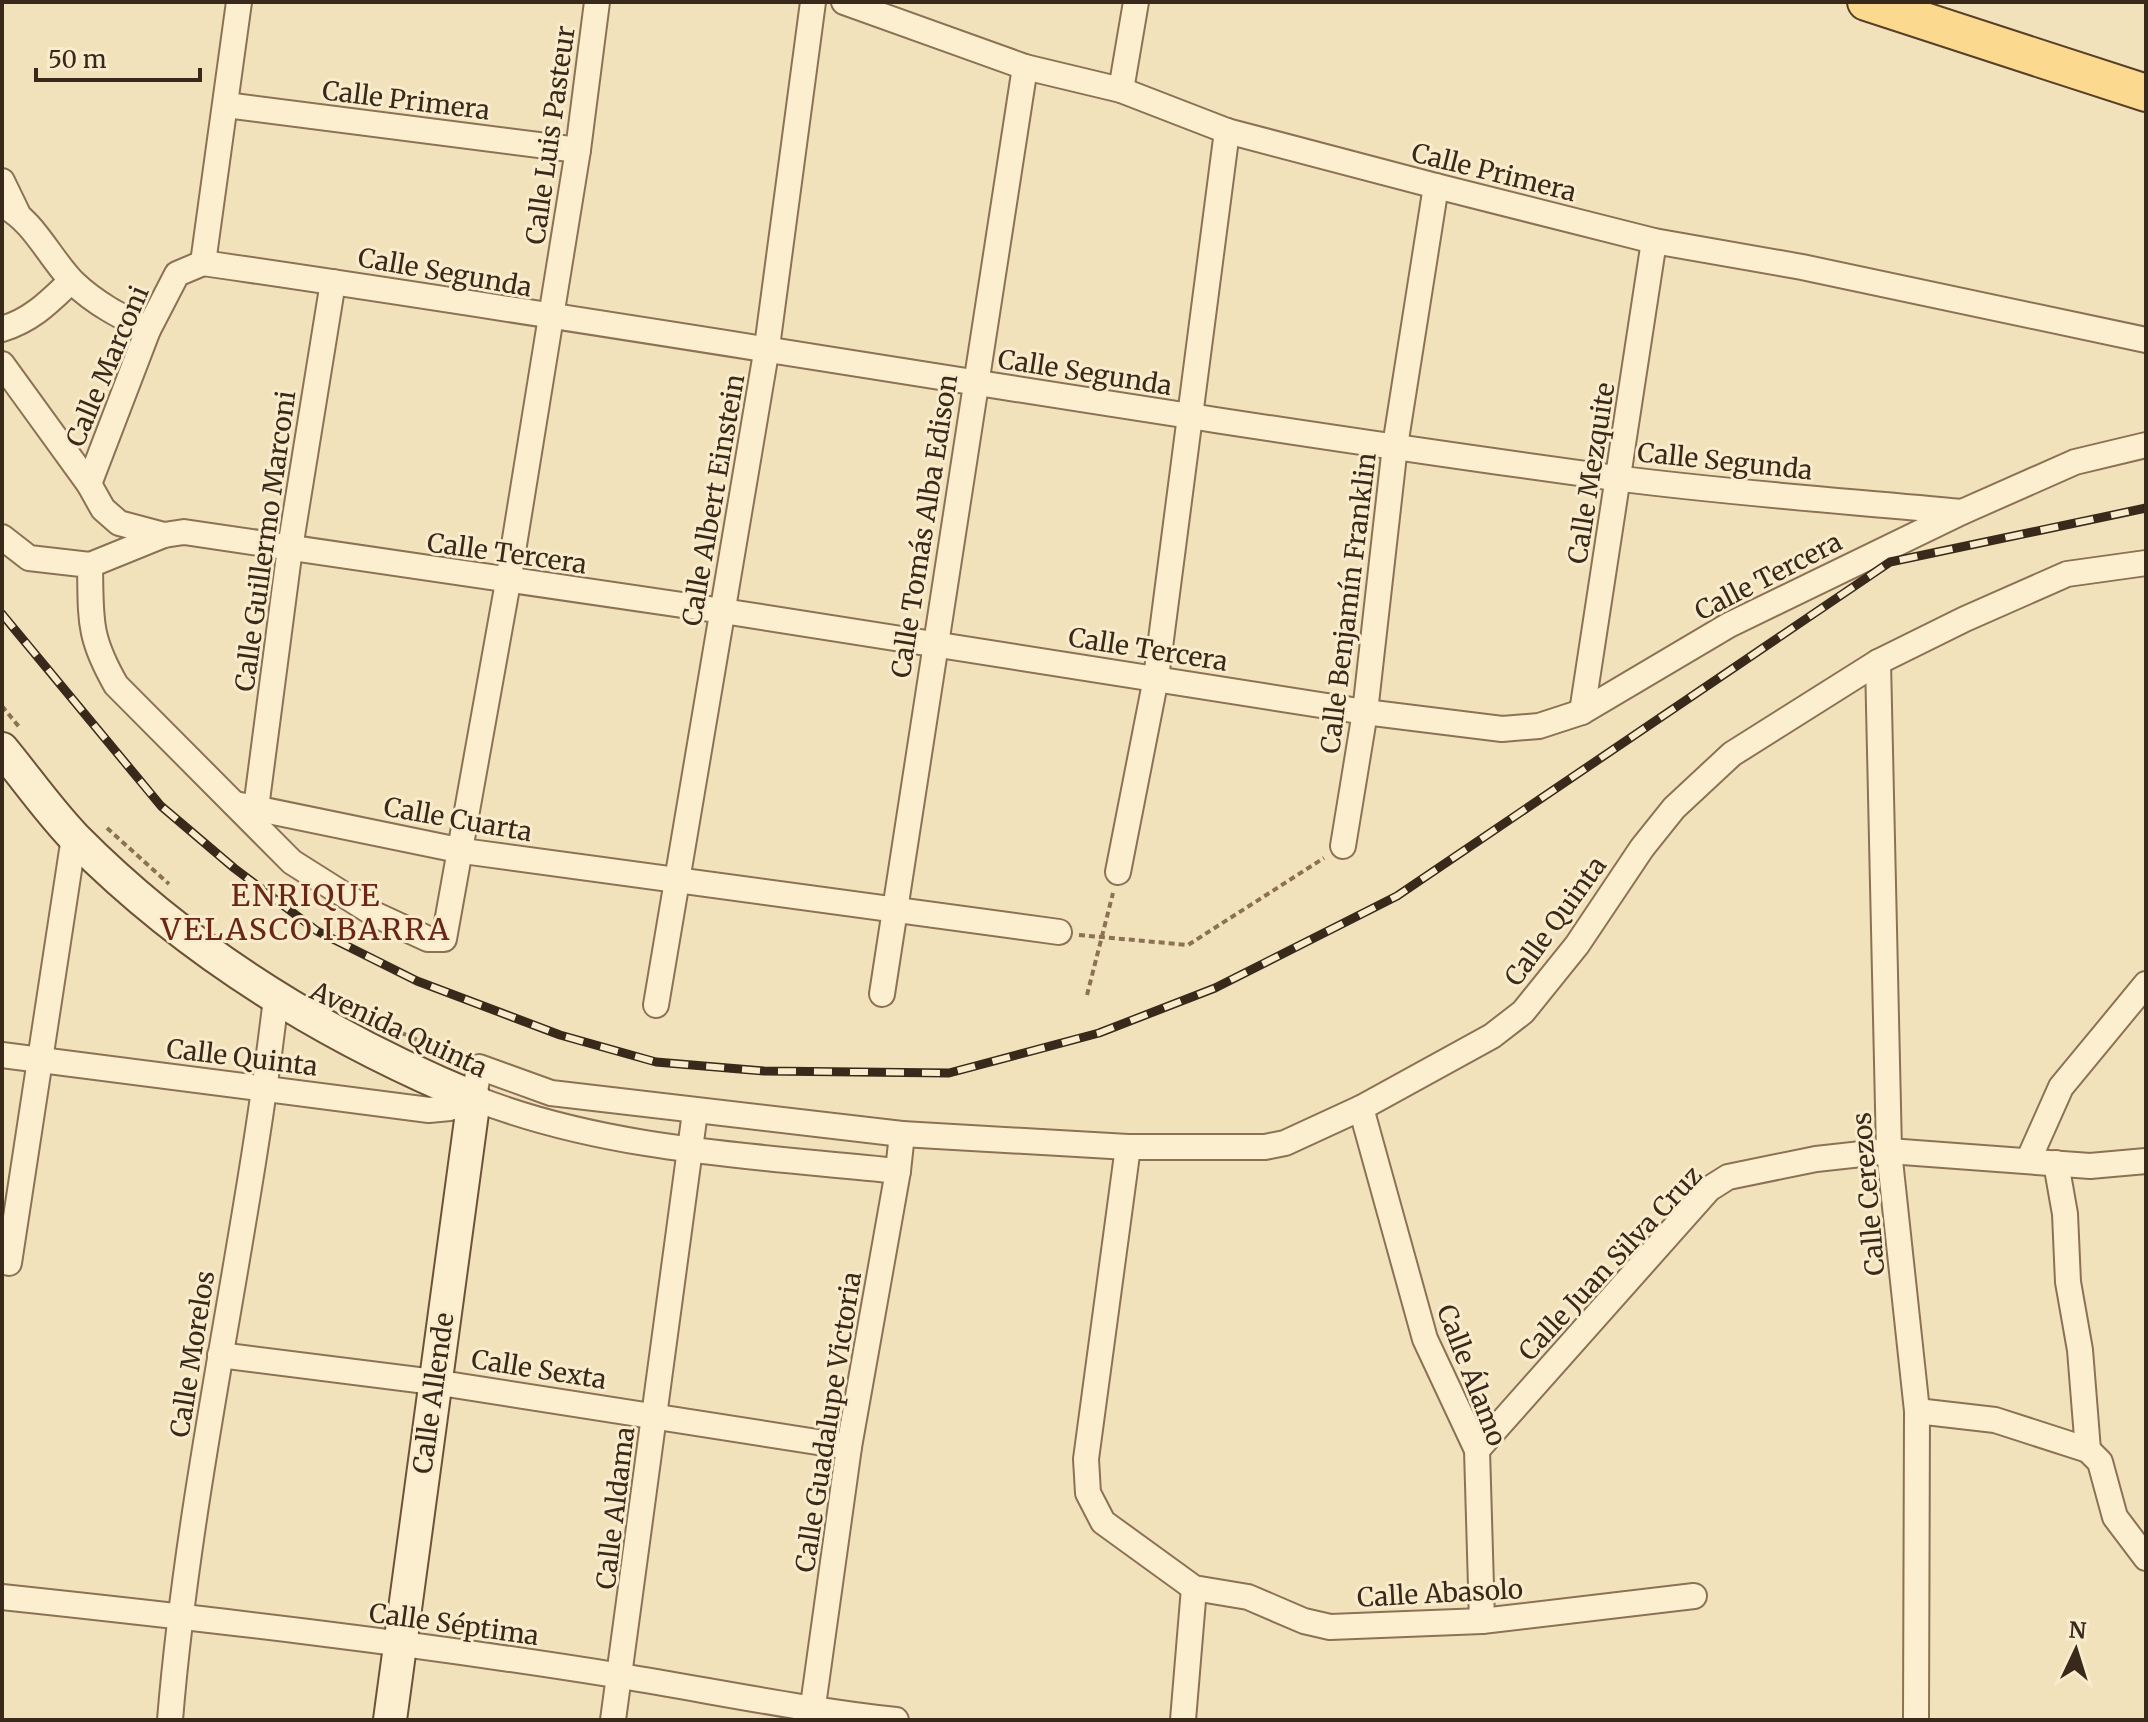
<svg xmlns="http://www.w3.org/2000/svg" width="2148" height="1722" font-family="Merriweather,serif">
<style>
.lines{fill:none;stroke-linecap:round;stroke-linejoin:round}
.street-casing{stroke:#8c7154;stroke-width:28}
.secondary-casing{stroke:#6d5237;stroke-width:36}
.primary-casing{stroke:#593f29;stroke-width:40}
.path{stroke:#8c7154;stroke-width:4;stroke-dasharray:6 4;stroke-linecap:butt}
.street{stroke:#fcefd0;stroke-width:24}
.secondary{stroke:#fcefd0;stroke-width:32}
.primary{stroke:#fbd98f;stroke-width:36}
.rail-casing{stroke:#39291a;stroke-width:9}
.rail{stroke:#f9eccc;stroke-width:6;stroke-dasharray:18;stroke-linecap:butt}
.labels{text-anchor:middle;dominant-baseline:central;stroke-width:6;stroke-linejoin:round;paint-order:stroke}
.street-label{font-size:26px;fill:#39291a;stroke:#f9eccc}
.quarter-label{font-size:30px;letter-spacing:2px;fill:#6b2715;stroke:#f9eccc}
</style>
<rect width="100%" height="100%" fill="#f2e2bc"/>
<g class="lines">
<defs>
<g id="street">
<polyline points="844,2 1025,67 1121,90 1227,131 1436,186 1654,241 1802,267 2146,340"/>
<polyline points="1121,90 1136,2"/>
<polyline points="226,105 578,150"/>
<polyline points="2,181 17,212"/>
<path d="M 2,205 C 34,220 49,258 74,283 C 96,304 120,316 148,330"/>
<path d="M 203,263 C 674,331 1143,414 1615,478 C 1730,493 1846,501 1962,512"/>
<polyline points="203,263 239,2"/>
<path d="M 2,329 C 32,320 49,302 71,281"/>
<polyline points="2,364 89,484 103,509 119,523 164,535"/>
<polyline points="89,484 148,330 177,274 203,263"/>
<path d="M 2,537 L 29,558 L 90,565 C 91,620 88,636 116,685 L 292,862 L 376,915 L 428,939 L 444,939 L 508,582 L 578,150 L 597,2"/>
<polyline points="90,565 164,535 184,532 723,611 1365,712 1502,729 1539,726 1582,712 1729,625 1962,512 2075,462 2146,445"/>
<polyline points="1878,662 1889,1151 1917,1411 1916,1720"/>
<polyline points="1582,712 1654,241"/>
<polyline points="235,804 463,851 1059,932"/>
<polyline points="256,808 290,548 333,282"/>
<polyline points="1343,846 1365,712 1395,446 1436,186"/>
<polyline points="1118,872 1156,678 1227,131"/>
<polyline points="882,994 1025,67"/>
<polyline points="656,1005 767,347 813,2"/>
<polyline points="2,1055 429,1110 450,1108 474,1098"/>
<polyline points="474,1098 479,1067 551,1093 902,1134 1128,1147 1265,1147 1285,1143 1361,1108 1492,1036 1523,1012 1577,945 1642,848 1674,808 1732,754 1878,662 1965,619 2067,574 2146,563"/>
<path d="M 474,1098 C 608,1151 757,1156 898,1171"/>
<polyline points="1361,1108 1425,1339 1477,1450 1482,1621"/>
<polyline points="1128,1147 1086,1459 1088,1493 1103,1522 1194,1588 1248,1597 1304,1621 1330,1627 1482,1621 1694,1596"/>
<polyline points="2028,1161 2061,1087 2146,984"/>
<polyline points="2056,1163 2065,1214 2068,1282 2080,1350 2088,1450"/>
<polyline points="9,1263 74,837"/>
<polyline points="220,1355 434,1382 849,1447"/>
<polyline points="1917,1411 1995,1420 2088,1450 2100,1462 2115,1517 2146,1558"/>
<polyline points="1477,1450 1709,1189 1728,1177 1816,1159 1889,1151 2090,1166 2146,1161"/>
<path d="M 2,1597 C 209,1619 416,1643 621,1676 C 713,1691 804,1710 896,1720"/>
<path d="M 170,1720 C 190,1477 248,1240 276,998"/>
<polyline points="613,1720 695,1112"/>
<polyline points="811,1720 849,1447 898,1171 902,1134"/>
<polyline points="1183,1720 1194,1588"/>
</g>
<path id="secondary" d="M 2,749 C 26,778 49,811 75,838 C 188,952 327,1037 474,1098 L 390,1720"/>
<polyline id="primary" points="1866,2 2146,93"/>
</defs>
<use href="#street" class="street-casing"/>
<use href="#secondary" class="secondary-casing"/>
<use href="#primary" class="primary-casing"/>
<g class="path">
<polyline points="2,706 20,728"/>
<polyline points="107,828 169,884"/>
<polyline points="1079,935 1188,945 1324,858"/>
<polyline points="1087,995 1113,893"/>
<polyline points="393,1029 458,1058"/>
</g>
<use href="#street" class="street"/>
<use href="#secondary" class="secondary"/>
<use href="#primary" class="primary"/>
<defs>
<polyline id="rail" points="2,614 161,806 234,868 317,931 417,981 560,1035 656,1062 764,1071 949,1073 1099,1033 1215,988 1397,896 1890,562 2146,508"/>
</defs>
<use href="#rail" class="rail-casing"/>
<use href="#rail" class="rail"/>
</g>
<g class="labels">
<g class="street-label">
<text transform="translate(406 100) rotate(7)">Calle Primera</text>
<text transform="translate(550 135) rotate(-82)">Calle Luis Pasteur</text>
<text transform="translate(1494 172) rotate(14)">Calle Primera</text>
<text transform="translate(445 272) rotate(10)">Calle Segunda</text>
<text transform="translate(107 366) rotate(-67)">Calle Marconi</text>
<text transform="translate(1085 372) rotate(9)">Calle Segunda</text>
<text transform="translate(1725 461) rotate(6)">Calle Segunda</text>
<text transform="translate(1591 473) rotate(-81)">Calle Mezquite</text>
<text transform="translate(713 500) rotate(-80)">Calle Albert Einstein</text>
<text transform="translate(924 526) rotate(-81)">Calle Tomás Alba Edison</text>
<text transform="translate(265 541) rotate(-82)">Calle Guillermo Marconi</text>
<text transform="translate(507 553) rotate(8)">Calle Tercera</text>
<text transform="translate(1768 576) rotate(-27)">Calle Tercera</text>
<text transform="translate(1348 603) rotate(-83)">Calle Benjamín Franklin</text>
<text transform="translate(1148 649) rotate(9)">Calle Tercera</text>
<text transform="translate(458 819) rotate(10)">Calle Cuarta</text>
<text transform="translate(1555 921) rotate(-54)">Calle Quinta</text>
<text transform="translate(399 1029) rotate(25)">Avenida Quinta</text>
<text transform="translate(242 1057) rotate(7)">Calle Quinta</text>
<text transform="translate(1868 1194) rotate(-95)">Calle Cerezos</text>
<text transform="translate(1610 1263) rotate(-47)">Calle Juan Silva Cruz</text>
<text transform="translate(192 1354) rotate(-81)">Calle Morelos</text>
<text transform="translate(539 1369) rotate(9)">Calle Sexta</text>
<text transform="translate(1472 1375) rotate(69)">Calle Álamo</text>
<text transform="translate(433 1393) rotate(-82)">Calle Allende</text>
<text transform="translate(828 1422) rotate(-81)">Calle Guadalupe Victoria</text>
<text transform="translate(615 1508) rotate(-83)">Calle Aldama</text>
<text transform="translate(1440 1593) rotate(-3)">Calle Abasolo</text>
<text transform="translate(454 1624) rotate(8)">Calle Séptima</text>
</g>
<g class="quarter-label">
<text x="306" y="895">ENRIQUE<tspan x="306" dy="34">VELASCO IBARRA</tspan></text>
</g>
</g>
<rect width="2148" height="1722" fill="none" stroke="#39291a" stroke-width="8"/>
<g transform="translate(2076 1650) rotate(4)" stroke="#f9eccc" stroke-width="6" paint-order="stroke">
<path d="M0-6L14 30L0 20L-14 30Z" fill="#39291a"/>
<text y="-12" font-size="22" font-weight="bold" text-anchor="middle" fill="#39291a">N</text>
</g>
<path d="M36 68v12h164v-12" fill="none" stroke="#39291a" stroke-width="4"/>
<text x="48" y="68" font-size="24" fill="#39291a" stroke="#f9eccc" stroke-width="6" paint-order="stroke">50 m</text>
</svg>
